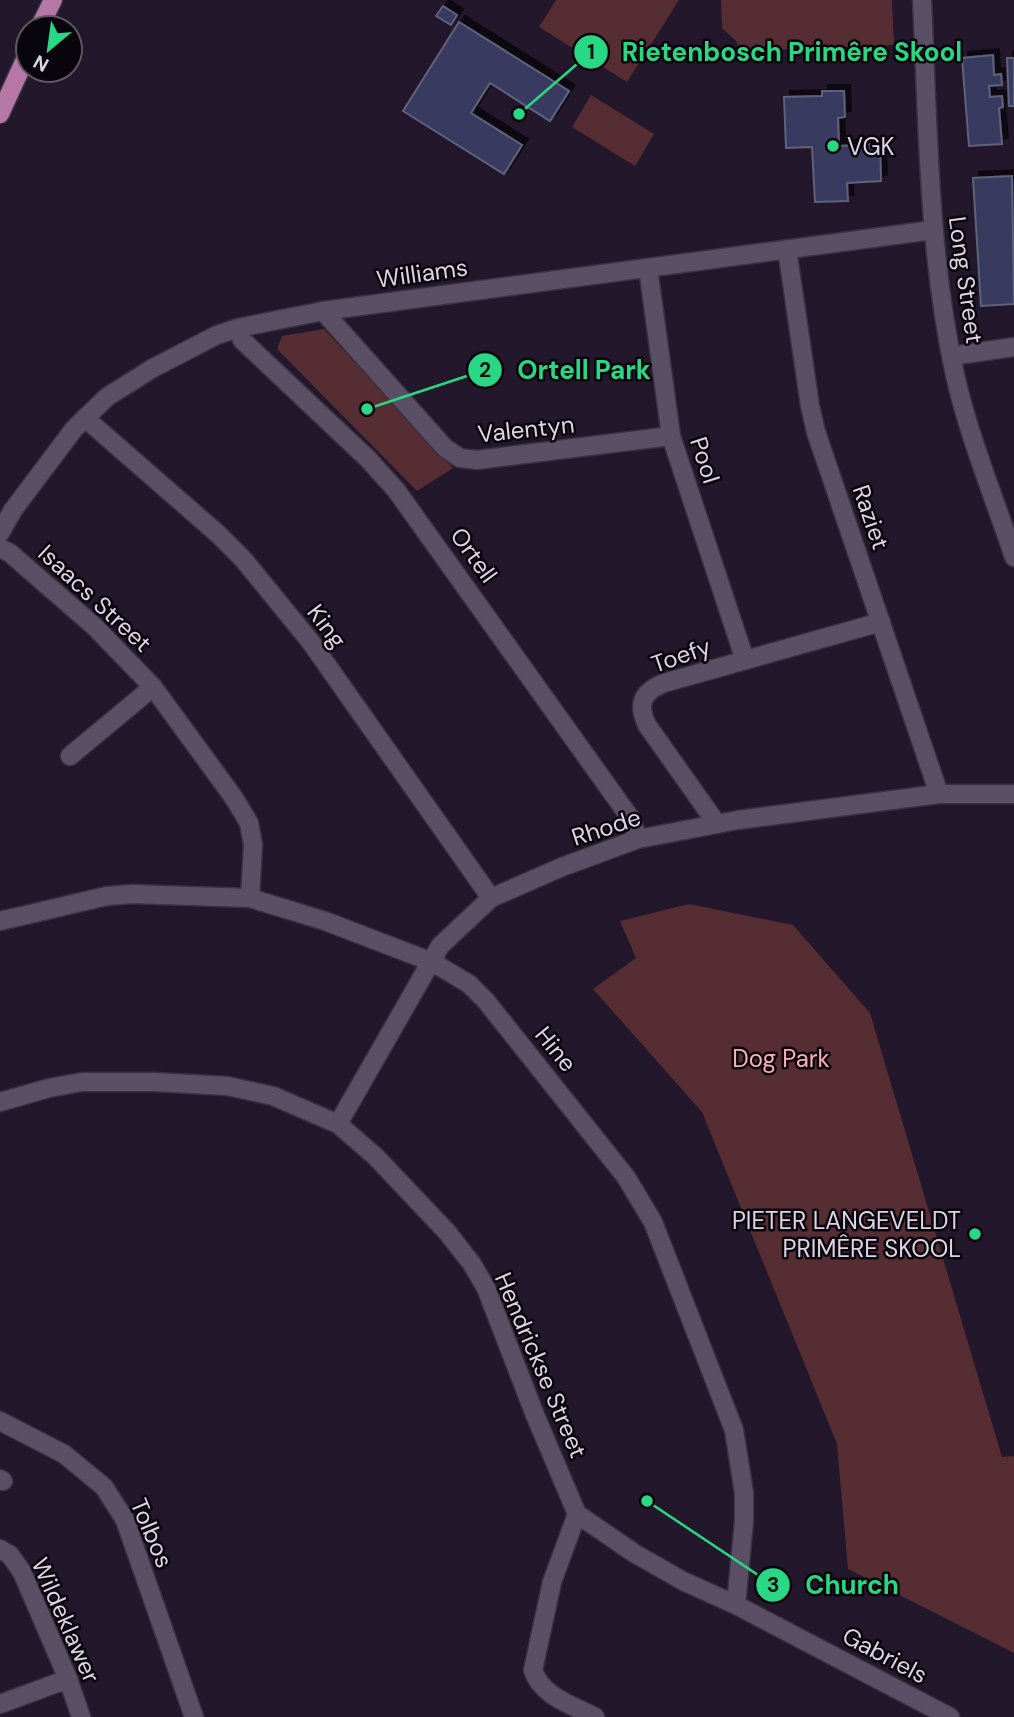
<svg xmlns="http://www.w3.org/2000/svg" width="1014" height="1717" font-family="'DM Sans',sans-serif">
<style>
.green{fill:#552d33}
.building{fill:#373a5f;stroke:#5e627a;stroke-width:2;filter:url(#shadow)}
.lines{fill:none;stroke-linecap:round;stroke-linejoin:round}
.minor-casing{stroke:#3a3141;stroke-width:21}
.major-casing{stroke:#3a3141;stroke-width:21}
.minor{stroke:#5b4f65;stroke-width:18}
.major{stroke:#b477a6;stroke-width:18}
.poi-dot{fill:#29d885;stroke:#09050d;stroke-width:2.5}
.labels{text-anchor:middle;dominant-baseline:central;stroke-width:5;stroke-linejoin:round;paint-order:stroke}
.poi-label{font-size:24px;fill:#dcd4e2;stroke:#09050d;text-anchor:start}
.street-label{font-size:24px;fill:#dcd4e2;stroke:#09050d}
.park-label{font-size:24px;fill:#fcadb7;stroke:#09050d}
.leader{fill:none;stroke:#29d885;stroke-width:2.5}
.callout-dot{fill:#29d885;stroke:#09050d;stroke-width:2.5}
.mark-label{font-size:21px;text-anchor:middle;font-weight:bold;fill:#111}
.callout-label{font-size:26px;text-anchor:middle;font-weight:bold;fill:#29d885;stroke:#09050d;stroke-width:5;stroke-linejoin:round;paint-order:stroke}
</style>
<defs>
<filter id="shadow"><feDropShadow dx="6" dy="-6" stdDeviation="0" flood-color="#0009"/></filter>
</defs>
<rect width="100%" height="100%" fill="#22172b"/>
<g class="green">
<polygon points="556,0 679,0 627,82 539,27"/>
<polygon points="721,0 892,0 894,45 740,51 736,41 722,28"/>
<polygon points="591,95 654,134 635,166 572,127"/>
<polygon points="324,329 453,468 417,491 277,349 282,336"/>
<polygon points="689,904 793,925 870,1013 1002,1457 1014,1456 1014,1653 848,1569 837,1444 702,1112 593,989 636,958 620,921"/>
</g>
<g class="building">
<polygon points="443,6 457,15 451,25 436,16"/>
<polygon points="459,22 569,91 550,121 490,83 471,113 522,145 504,174 403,111"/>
<polygon points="993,55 994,75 1001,74 1002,85 989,86 990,97 1002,96 1003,107 999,108 1002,144 969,146 962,58"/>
<polygon points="1007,58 1014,58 1014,106 1009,106"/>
<polygon points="822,91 844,91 845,117 838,118 839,146 880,144 881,181 847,183 848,201 815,202 812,147 786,148 784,97 822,96"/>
<polygon points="1012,176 1014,304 981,306 973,178"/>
</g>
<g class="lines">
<defs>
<g id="minor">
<path d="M 922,0 C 928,125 928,252 955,375 C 969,437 994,497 1014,557"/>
<polyline points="787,249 810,406 816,432 939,794"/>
<polyline points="648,268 671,436 745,660"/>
<polyline points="323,311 445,448 460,458 477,460 671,436"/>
<polyline points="238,328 242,340 368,459 396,490 631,819 638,839"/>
<polyline points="952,356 1014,347"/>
<polyline points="85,418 218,534 243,559 310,641 491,898"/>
<polyline points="0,533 13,510 74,429 107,397 153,368 217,335 238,328 323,311 933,230"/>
<polyline points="0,548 10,553 95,627 153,687 234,798 249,823 253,845 250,898"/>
<polyline points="70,756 153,687"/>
<path d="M 717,824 L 647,725 C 637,704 642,692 664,683 L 881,622"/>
<polyline points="0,921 107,896 132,894 250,898 325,921 432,962 469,984 486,1001 626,1177 653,1222 734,1430 744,1493 744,1521 736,1605"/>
<path d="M 0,1102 L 49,1088 L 82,1082 L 155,1082 L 227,1086 L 273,1096 L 338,1124 L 376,1157 L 447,1232 L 472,1264 L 486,1288 L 535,1415 L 577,1514 L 552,1582 L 533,1670 C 541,1696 572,1705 595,1717"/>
<polyline points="338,1124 440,946 491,898 562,867 638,839 738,820 939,794 1014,794"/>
<polyline points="0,1421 64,1454 104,1487 125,1520 194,1717"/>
<polyline points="0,1479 3,1481"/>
<polyline points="577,1514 634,1553 683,1581 736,1605 950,1717"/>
<polyline points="0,1549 10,1555 22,1572 68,1679 81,1717"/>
<polyline points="0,1704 68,1679"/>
</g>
<g id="major">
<polyline points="39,28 53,0"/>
<polyline points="0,114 28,53"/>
</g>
</defs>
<use href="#minor" class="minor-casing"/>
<use href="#major" class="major-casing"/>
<use href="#minor" class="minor"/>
<use href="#major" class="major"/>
</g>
<g class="poi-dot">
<circle cx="833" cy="146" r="7"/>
<circle cx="975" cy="1234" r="7"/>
</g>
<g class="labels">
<g class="poi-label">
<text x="847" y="146">VGK</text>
<text x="961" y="1220" text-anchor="end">PIETER LANGEVELDT<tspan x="961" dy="28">PRIMÊRE SKOOL</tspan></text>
</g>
<g class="street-label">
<text transform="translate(422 273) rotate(-8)">Williams</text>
<text transform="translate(966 280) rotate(82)">Long Street</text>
<text transform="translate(526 429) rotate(-6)">Valentyn</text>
<text transform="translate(705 460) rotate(72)">Pool</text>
<text transform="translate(871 517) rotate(71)">Raziet</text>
<text transform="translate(474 555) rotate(54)">Ortell</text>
<text transform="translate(95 598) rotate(43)">Isaacs Street</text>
<text transform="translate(327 626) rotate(53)">King</text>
<text transform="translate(681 655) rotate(-19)">Toefy</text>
<text transform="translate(606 827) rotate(-18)">Rhode</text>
<text transform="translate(556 1049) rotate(51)">Hine</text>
<text transform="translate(541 1365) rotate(67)">Hendrickse Street</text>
<text transform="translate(152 1533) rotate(67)">Tolbos</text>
<text transform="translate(66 1620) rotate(66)">Wildeklawer</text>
<text transform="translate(885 1655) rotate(28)">Gabriels</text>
</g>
<g class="park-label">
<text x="781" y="1058">Dog Park</text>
</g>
</g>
<path class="leader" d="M519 114L591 52M367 409L485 370M647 1501L773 1585"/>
<g class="callout-dot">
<circle cx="519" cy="114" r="7"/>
<circle cx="367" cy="409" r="7"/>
<circle cx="647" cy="1501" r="7"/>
<circle cx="591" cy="52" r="18"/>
<circle cx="485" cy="370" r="18"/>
<circle cx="773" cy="1585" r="18"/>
</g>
<g class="mark-label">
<text x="591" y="59">1</text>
<text x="485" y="377">2</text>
<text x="773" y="1592">3</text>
</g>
<g class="callout-label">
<text x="792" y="61">Rietenbosch Primêre Skool</text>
<text x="584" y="379">Ortell Park</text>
<text x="852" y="1594">Church</text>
</g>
<g transform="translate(49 49) rotate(209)"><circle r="33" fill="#09050d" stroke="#5d5862" stroke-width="2"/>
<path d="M0-5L12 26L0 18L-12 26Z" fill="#29d885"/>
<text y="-10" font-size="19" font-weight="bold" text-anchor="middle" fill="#dcd4e2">N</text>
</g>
</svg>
